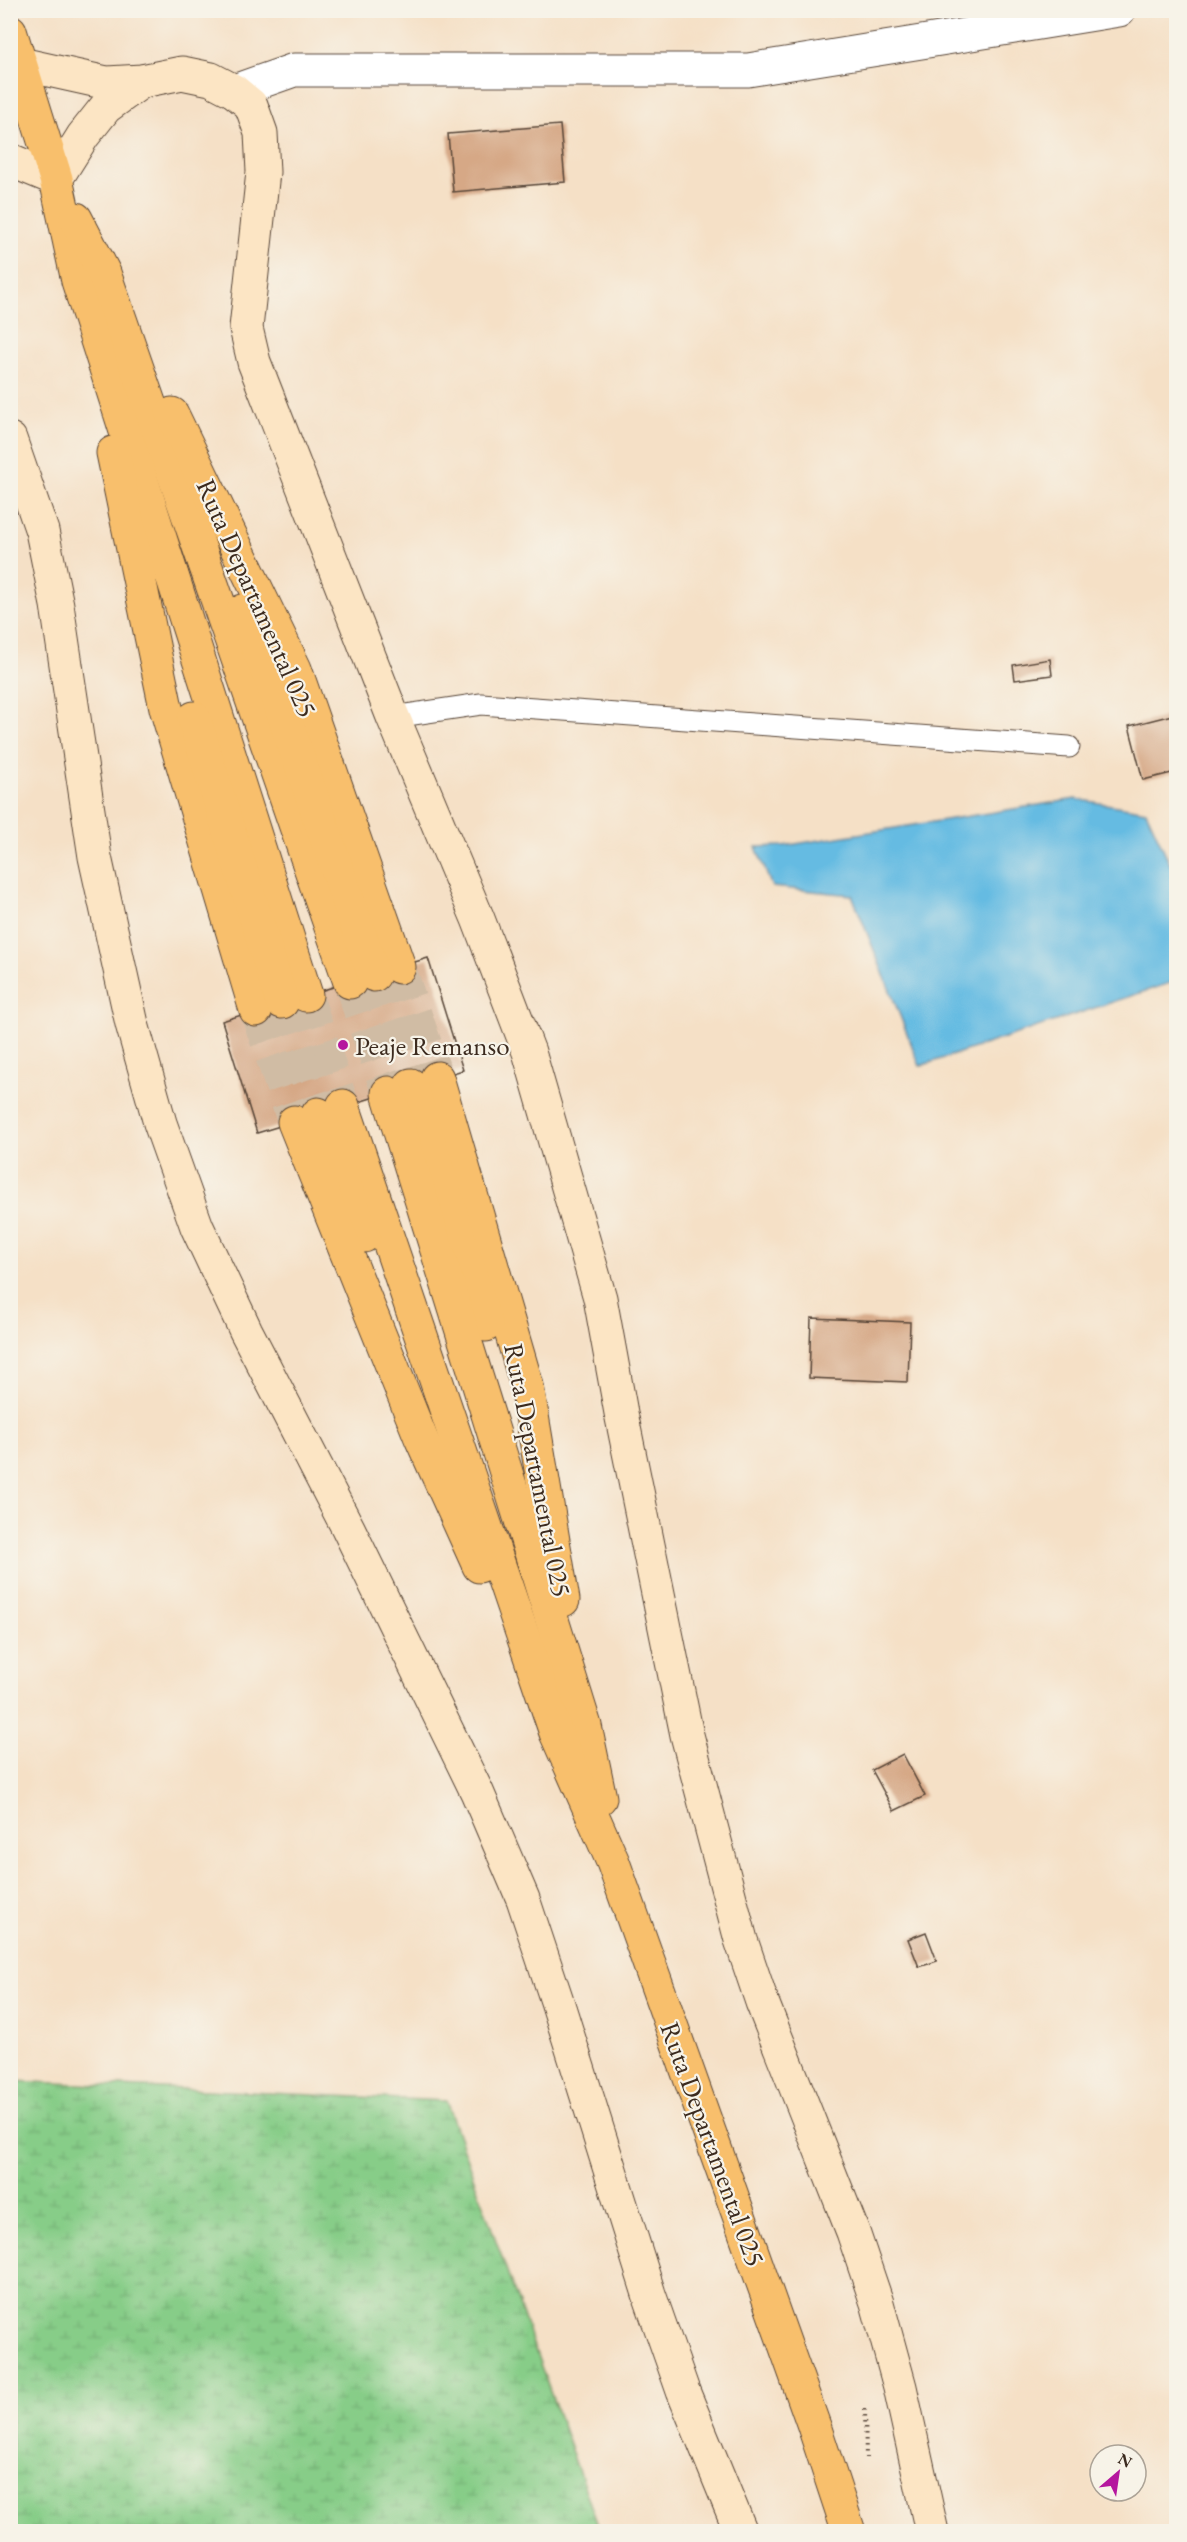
<svg xmlns="http://www.w3.org/2000/svg" width="1187" height="2542" font-family="'EB Garamond',serif">
<style>
.wetland{fill:url(#wetland-marsh);stroke:#617c53;stroke-width:1.5}
.water{fill:#65bbe2;stroke:#507280;stroke-width:1.5}
.building{fill:#d6a886}
.lines{fill:none;stroke-linecap:round;stroke-linejoin:round}
.highway-tunnel{stroke:#d0bca4;stroke-width:33;stroke-dasharray:33 16;stroke-linecap:butt}
.lane-casing{stroke:#574537;stroke-width:23}
.street-casing{stroke:#574537;stroke-width:35}
.secondary-casing{stroke:#574537;stroke-width:35}
.highway-casing{stroke:#574537;stroke-width:35}
.path{stroke:#574537;stroke-width:4;stroke-dasharray:1.5 4.5;stroke-linecap:butt}
.lane{stroke:#fff;stroke-width:21}
.street{stroke:#fff;stroke-width:33}
.secondary{stroke:#fce5c4;stroke-width:33}
.highway{stroke:#f8bf6c;stroke-width:33}
.poi-dot{fill:#b5179e;stroke:#f7f3e8;stroke-width:2}
.labels{text-anchor:middle;dominant-baseline:central;stroke-width:4.5;stroke-linejoin:round;paint-order:stroke}
.street-label{font-size:27px;fill:#3b2a1e;stroke:#f7f3e8}
.poi-label{font-size:27px;fill:#3b2a1e;stroke:#f7f3e8;text-anchor:start}
</style>
<defs>
<pattern id="wetland-marsh" width="20" height="14" patternUnits="userSpaceOnUse" patternTransform="scale(1.5)"><rect width="20" height="14" fill="#87cd88"/><path d="M1 5h8M5 5V1M11 12h8M15 12V8" fill="none" stroke="#75b075"/></pattern>
</defs>
<rect width="100%" height="100%" fill="#f7f3e8"/>
<filter id="ink" filterUnits="userSpaceOnUse"><feTurbulence type="fractalNoise" baseFrequency=".0167" numOctaves="2"/><feDisplacementMap in="SourceGraphic" scale="12" xChannelSelector="R" yChannelSelector="G"/><feConvolveMatrix kernelMatrix="1 2 1 2 8 2 1 2 1" color-interpolation-filters="sRGB"/></filter>
<filter id="wash" filterUnits="userSpaceOnUse"><feTurbulence type="fractalNoise" baseFrequency=".008" numOctaves="4" result="noise"/><feDisplacementMap in="SourceGraphic" scale="24" xChannelSelector="R" yChannelSelector="G"/><feGaussianBlur stdDeviation="1.35" result="paint"/><feColorMatrix in="noise" values="0 0 0 0 0 0 0 0 0 0 0 0 0 0 0 0 0 1.4 0 .05"/><feComposite in="paint" operator="in"/></filter>
<g filter="url(#wash)">
<rect width="100%" height="100%" fill="#f5e0c6"/>
<polygon class="wetland" points="11,2081 446,2101 600,2531 11,2531"/>
<polygon class="water" points="1076,799 1146,811 1176,877 1176,981 920,1066 852,895 772,887 756,847 783,846"/>
<g id="blocks">
<g class="building">
<polygon points="560,125 565,182 453,192 448,134"/>
<polygon points="1050,659 1052,675 1015,680 1013,665"/>
<polygon points="1176,714 1176,772 1143,780 1129,726"/>
<polygon points="428,958 463,1070 257,1133 222,1021"/>
<polygon points="811,1318 910,1322 908,1382 809,1378"/>
<polygon points="903,1754 925,1796 894,1811 872,1770"/>
<polygon points="926,1932 937,1961 919,1967 908,1939"/>
</g>
</g>
</g>
<g filter="url(#ink)">
<use href="#blocks" fill-opacity="0" stroke="#574537" stroke-width="1.5"/>
<g class="lines">
<g class="highway-tunnel">
<polyline points="399,967 437,1078"/>
<polyline points="374,975 411,1085"/>
<polyline points="350,982 388,1093"/>
<polyline points="306,995 343,1106"/>
<polyline points="282,1002 318,1114"/>
<polyline points="256,1010 294,1122"/>
</g>
<defs>
<polyline id="lane" points="393,717 481,704 1069,747"/>
<polyline id="street" points="234,91 294,70 748,70 1119,10"/>
<g id="secondary">
<polyline points="10,80 21,64 107,83 142,81 182,73 211,79 234,91 251,105 261,133 263,172 246,328 254,362 393,717 478,919 529,1052 600,1298 621,1413 687,1735 741,1940 762,2002 853,2232 877,2303 900,2387 932,2532"/>
<polyline points="10,160 56,179 83,136 106,107 142,81"/>
<polyline points="10,439 42,531 57,605 95,857 132,1024 160,1123 197,1227 246,1331 348,1528 477,1792 523,1899 557,2001 649,2294 683,2391 741,2532"/>
</g>
<g id="highway">
<polyline points="10,31 56,179 78,281 306,995"/>
<polyline points="76,219 104,273 350,982"/>
<polyline points="172,414 295,669 399,967"/>
<polyline points="113,453 166,708 256,1010"/>
<polyline points="243,611 273,685 374,975"/>
<polyline points="194,718 282,1002"/>
<polyline points="437,1078 527,1386 563,1600"/>
<polyline points="411,1085 486,1325"/>
<polyline points="388,1093 585,1726 600,1798"/>
<polyline points="343,1106 556,1733 613,1862 814,2426 849,2532"/>
<polyline points="318,1114 364,1236"/>
<polyline points="294,1122 421,1438 479,1566"/>
</g>
</defs>
<use href="#lane" class="lane-casing"/>
<use href="#street" class="street-casing"/>
<use href="#secondary" class="secondary-casing"/>
<use href="#highway" class="highway-casing"/>
<polyline class="path" points="865,2409 866,2458"/>
<use href="#lane" class="lane"/>
<use href="#street" class="street"/>
<use href="#secondary" class="secondary"/>
<use href="#highway" class="highway"/>
</g>
</g>
<circle class="poi-dot" cx="343" cy="1045" r="6"/>
<g class="labels">
<g class="street-label">
<text transform="translate(257 598) rotate(66)">Ruta Departamental 025</text>
<text transform="translate(538 1470) rotate(79)">Ruta Departamental 025</text>
<text transform="translate(713 2144) rotate(70)">Ruta Departamental 025</text>
</g>
<g class="poi-label">
<text x="355" y="1045">Peaje Remanso</text>
</g>
</g>
<rect width="1187" height="2542" fill="none" stroke="#f7f3e8" stroke-width="36"/>
<g transform="translate(1118 2473) rotate(29)"><circle r="28" fill="#f7f3e8" stroke="#aca397" stroke-width="1.5"/>
<path d="M0-4.5L10 22L0 15L-10 22Z" fill="#b5179e"/>
<text y="-9" font-size="16" font-weight="bold" text-anchor="middle" fill="#3b2a1e">N</text>
</g>
</svg>
